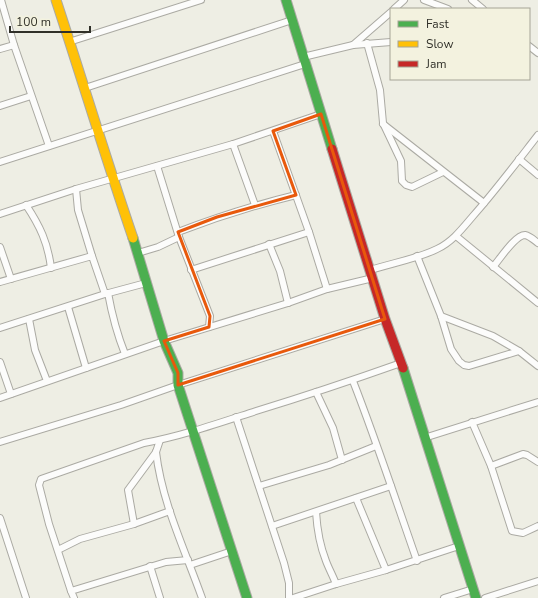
<svg xmlns="http://www.w3.org/2000/svg" width="538" height="598" font-family="'Nunito Sans',sans-serif">
<style>
.lines{fill:none;stroke-linecap:round;stroke-linejoin:round}
.street-casing{stroke:#abaaa3;stroke-width:8}
.fast-casing{stroke:#abaaa3;stroke-width:11}
.slow-casing{stroke:#abaaa3;stroke-width:11}
.jam-casing{stroke:#abaaa3;stroke-width:11}
.street{stroke:#fcfcfb;stroke-width:6}
.fast{stroke:#4caf50;stroke-width:9}
.slow{stroke:#ffc107;stroke-width:9}
.jam{stroke:#c62828;stroke-width:9}
.marked{fill:none;stroke:#e8590c;stroke-width:3;stroke-linejoin:round}
</style>
<rect width="100%" height="100%" fill="#eeeee4"/>
<g class="lines">
<defs>
<g id="street">
<polyline points="1,0 14,45 49,146"/>
<polyline points="424,0 448,9"/>
<polyline points="472,0 483,9"/>
<polyline points="394,9 404,0"/>
<polyline points="69,42 201,0"/>
<polyline points="367,43 380,90 383,123 401,161 402,181 406,185 412,187 443,172"/>
<polyline points="353,45 391,42"/>
<polyline points="529,46 538,53"/>
<polyline points="0,49 14,45"/>
<polyline points="303,57 353,45 391,12"/>
<polyline points="85,88 292,20"/>
<polyline points="0,106 31,96"/>
<polyline points="383,124 484,203"/>
<polyline points="273,131 309,232 327,289"/>
<polyline points="233,144 255,205"/>
<polyline points="519,159 538,175"/>
<polyline points="0,162 305,64"/>
<polyline points="157,166 179,237 210,316 209,327"/>
<polyline points="76,189 78,210 92,256"/>
<path d="M 26,205 C 40,226 48,243 51,268"/>
<polyline points="0,214 76,189 233,144 321,114"/>
<path d="M 178,232 C 217,217 255,205 296,195"/>
<polyline points="456,236 538,303"/>
<polyline points="269,244 280,271 288,303"/>
<polyline points="0,247 11,279"/>
<polyline points="138,253 158,247 179,237"/>
<polyline points="417,256 441,316 451,349 459,361 464,365 469,366 519,351 538,366"/>
<path d="M 493,267 C 500,259 515,235 525,235 C 530,236 534,240 538,243"/>
<polyline points="191,270 309,232"/>
<path d="M 370,270 C 392,263 417,259 437,249 C 452,242 462,229 473,216 C 496,190 517,162 538,135"/>
<polyline points="0,282 92,256 105,294"/>
<path d="M 108,293 C 112,315 117,334 125,354"/>
<polyline points="68,307 86,368"/>
<polyline points="441,316 493,336 519,351"/>
<polyline points="29,319 35,350 47,381"/>
<polyline points="0,328 105,294 146,283"/>
<polyline points="0,362 11,394"/>
<path d="M 353,381 C 376,440 396,501 417,561"/>
<polyline points="316,392 333,428 342,460"/>
<polyline points="0,398 164,341 288,303 327,289 373,278"/>
<polyline points="236,417 284,563 289,583 289,598"/>
<polyline points="472,422 491,466 512,531 523,533 538,526"/>
<polyline points="424,438 538,402"/>
<polyline points="0,442 121,405 178,385 385,319"/>
<path d="M 156,452 C 162,503 185,550 202,598"/>
<polyline points="491,466 523,454 527,455 538,462"/>
<polyline points="259,486 329,465 376,446"/>
<polyline points="356,498 386,570"/>
<path d="M 316,512 C 317,528 320,546 326,561 C 329,569 333,576 336,584"/>
<polyline points="0,518 26,598"/>
<polyline points="134,524 128,490 156,452 160,440"/>
<polyline points="272,526 391,486"/>
<polyline points="58,550 80,539 134,524 170,511"/>
<polyline points="190,565 232,551"/>
<polyline points="150,566 160,598"/>
<path d="M 71,591 L 49,524 L 39,485 L 41,479 L 144,443 C 182,436 219,423 256,411 C 305,396 353,380 401,363"/>
<polyline points="74,598 71,591 166,562 188,560"/>
<polyline points="293,598 336,584 386,570 459,546"/>
<polyline points="444,598 473,589"/>
<polyline points="485,598 538,581"/>
</g>
<g id="fast">
<polyline points="286,0 332,149"/>
<polyline points="133,238 164,341 178,373 178,385 247,598"/>
<polyline points="403,368 476,598"/>
</g>
<path id="slow" d="M 56,0 C 82,79 106,159 133,238"/>
<polyline id="jam" points="332,149 385,319 403,368"/>
</defs>
<use href="#street" class="street-casing"/>
<use href="#fast" class="fast-casing"/>
<use href="#slow" class="slow-casing"/>
<use href="#jam" class="jam-casing"/>
<use href="#street" class="street"/>
<use href="#fast" class="fast"/>
<use href="#slow" class="slow"/>
<use href="#jam" class="jam"/>
</g>
<path class="marked" d="M 321,114 L 385,319 L 178,385 L 178,373 L 164,341 L 209,327 L 210,316 L 178,232 L 217,217 L 296,195 L 273,131 Z"/>
<rect x="390" y="8" width="140" height="72" fill="#f3f2df" stroke="#a5a496"/>
<rect x="398" y="21" width="20" height="6" fill="#4caf50" stroke="#a5a496"/>
<text x="426" y="28" font-size="12" fill="#303029">Fast</text>
<rect x="398" y="41" width="20" height="6" fill="#ffc107" stroke="#a5a496"/>
<text x="426" y="48" font-size="12" fill="#303029">Slow</text>
<rect x="398" y="61" width="20" height="6" fill="#c62828" stroke="#a5a496"/>
<text x="426" y="68" font-size="12" fill="#303029">Jam</text>
<path d="M10 26v6h80v-6" fill="none" stroke="#303029" stroke-width="2"/>
<text x="16" y="26" font-size="12" fill="#303029" stroke="#f3f2df" stroke-width="3" paint-order="stroke">100 m</text>
</svg>
